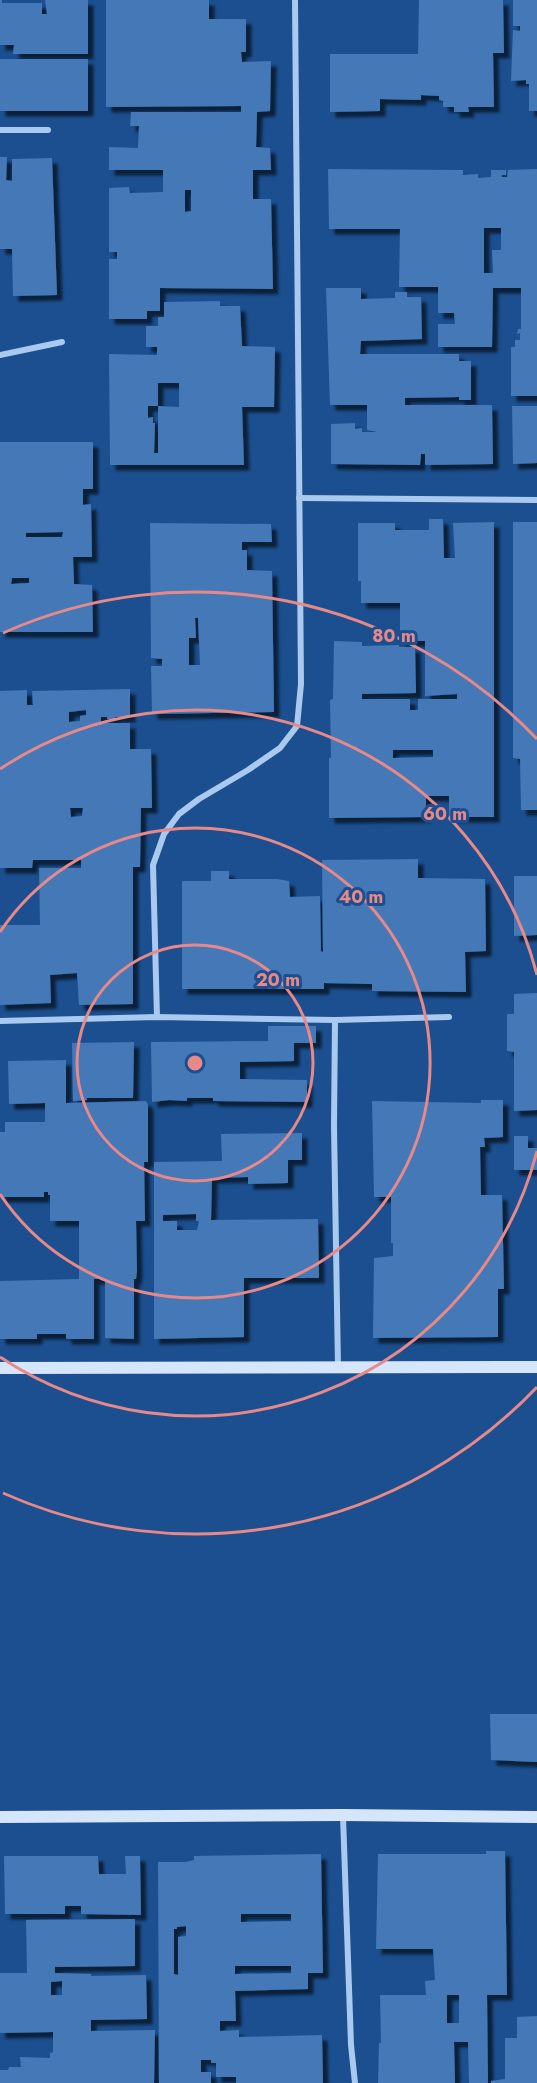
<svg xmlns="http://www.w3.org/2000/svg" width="537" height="2083" font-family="Jost,sans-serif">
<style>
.building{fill:#4478b7;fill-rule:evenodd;filter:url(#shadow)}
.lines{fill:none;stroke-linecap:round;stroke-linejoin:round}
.street{stroke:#a9c9ee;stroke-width:6}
.secondary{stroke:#d6e6fa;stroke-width:12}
.ring{fill:none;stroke:#e88989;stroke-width:3}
.centre{fill:#e88989;stroke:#1b4f8f;stroke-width:3}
.ring-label{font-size:18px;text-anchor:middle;font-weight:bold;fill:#e88989;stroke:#1b4f8f;stroke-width:6;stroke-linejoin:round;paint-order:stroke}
</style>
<defs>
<filter id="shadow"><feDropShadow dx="5.5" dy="5.5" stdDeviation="1.5" flood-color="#0009"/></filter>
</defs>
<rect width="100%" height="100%" fill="#1b4f8f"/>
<g class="building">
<polygon points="0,0 2,0 2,3 42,3 42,14 47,14 45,0 88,0 88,54 13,54 14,45 0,45"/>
<path d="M 106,0 L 209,0 L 209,19 L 246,19 L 246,52 L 241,52 L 242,62 L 271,61 L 270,111 L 257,112 L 256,147 L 270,148 L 271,170 L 253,170 L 253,199 L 271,199 L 273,289 L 160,288 L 160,311 L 147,311 L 147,319 L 109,319 L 109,259 L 117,259 L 117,252 L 109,252 L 109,188 L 129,187 L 130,193 L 163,192 L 163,170 L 109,170 L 109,147 L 138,148 L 139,126 L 130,126 L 131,112 L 241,112 L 241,106 L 106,107 ZM 185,190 L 191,190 L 191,211 L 185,212 Z"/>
<polygon points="419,0 503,0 504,53 493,53 494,107 468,107 469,112 454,112 454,107 443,107 443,101 439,100 439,96 421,95 421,100 380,99 380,111 330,112 330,54 418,54"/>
<polygon points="513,0 537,0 537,111 529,111 529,84 526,84 526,80 511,81 513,30 520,31 520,26 513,26"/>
<rect x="0" y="59" width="88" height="52"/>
<polygon points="0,157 7,157 6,180 12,181 12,159 52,158 57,295 13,296 12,249 0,249"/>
<path d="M 328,169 L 463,170 L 463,175 L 478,174 L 478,178 L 491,177 L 491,170 L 506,170 L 506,175 L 502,175 L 502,177 L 507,177 L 508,170 L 537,169 L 537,396 L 511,396 L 511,347 L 515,347 L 515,340 L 520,340 L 520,333 L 517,334 L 518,329 L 521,329 L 521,288 L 493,288 L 492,347 L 438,347 L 438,324 L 455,324 L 454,313 L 438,313 L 438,287 L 399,287 L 400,229 L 329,229 ZM 484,228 L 501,228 L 501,250 L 492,250 L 493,273 L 484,273 Z"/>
<polygon points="326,288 361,288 361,299 395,298 395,292 407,292 407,297 421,297 422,339 361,341 360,354 459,354 459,361 471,361 471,400 459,400 459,397 405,398 405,405 492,405 493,464 425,465 425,454 421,454 420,465 331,464 331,424 355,423 355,429 362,428 362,432 377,432 367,430 367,405 330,405"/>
<path d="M 220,301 L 220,306 L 240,306 L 242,346 L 275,347 L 274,407 L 242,407 L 244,465 L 110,465 L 109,354 L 157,355 L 157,347 L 146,347 L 146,326 L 158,326 L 158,317 L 164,317 L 164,302 ZM 158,383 L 179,383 L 179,407 L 158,406 ZM 148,406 L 158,406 L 158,453 L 154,453 L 155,423 L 153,423 L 153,417 L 148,418 Z"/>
<polygon points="512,406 537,406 537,463 513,464"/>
<path d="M 0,442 L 93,442 L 93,489 L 83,489 L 83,505 L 91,504 L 92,557 L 73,557 L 74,584 L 92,585 L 93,632 L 0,632 ZM 63,532 L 62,537 L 26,537 L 26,533 ZM 12,578 L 29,578 L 29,583 L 11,584 Z"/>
<path d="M 429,519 L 443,519 L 444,558 L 455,558 L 453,523 L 494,522 L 494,817 L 449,817 L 449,796 L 426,796 L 426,817 L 329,818 L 329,758 L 331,758 L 330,700 L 333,699 L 334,641 L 362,642 L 362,646 L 399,645 L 399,647 L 415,647 L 416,693 L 362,694 L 362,699 L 410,699 L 410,710 L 418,710 L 418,699 L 457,699 L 457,694 L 425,696 L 425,641 L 400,641 L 400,603 L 361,603 L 361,581 L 358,581 L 358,523 L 395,523 L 395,530 L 429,530 ZM 393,750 L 433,750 L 433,757 L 393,758 Z"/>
<polygon points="513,522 537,522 537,810 521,810 520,759 513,758"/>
<path d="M 150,523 L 271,524 L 272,542 L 242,542 L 242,550 L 247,550 L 247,570 L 272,571 L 274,712 L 152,714 L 151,666 L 162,666 L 162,659 L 151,658 ZM 195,618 L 198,618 L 200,665 L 189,665 L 189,638 L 196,638 Z"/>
<path d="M 130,689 L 130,717 L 115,717 L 115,719 L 107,719 L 107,717 L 101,717 L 101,723 L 130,723 L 130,749 L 151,749 L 152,808 L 141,808 L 140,867 L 133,867 L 133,1004 L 79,1005 L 77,973 L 50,975 L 51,1003 L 0,1005 L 0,925 L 40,925 L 39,868 L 81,868 L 81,860 L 33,860 L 32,868 L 0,868 L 0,691 L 27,690 L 27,705 L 33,705 L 32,691 ZM 86,710 L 86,715 L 80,716 L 80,721 L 69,722 L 69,712 ZM 70,808 L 83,808 L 82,816 L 71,817 Z"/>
<polygon points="418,859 418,878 485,879 486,951 465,952 466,992 372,991 372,984 324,983 324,989 182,989 182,881 211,881 211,871 229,871 229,879 277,879 289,881 290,897 320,896 321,951 318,950 323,952 322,860"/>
<polygon points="514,876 537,876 537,935 514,936"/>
<polygon points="537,993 537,1110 514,1111 514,1052 507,1051 507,1014 514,1014 514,994"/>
<polygon points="268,1026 316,1026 316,1043 294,1043 294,1061 240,1062 240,1079 307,1080 307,1102 213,1101 213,1098 187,1098 187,1101 169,1100 152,1102 151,1042 268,1041"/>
<polygon points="134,1042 133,1098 87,1098 87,1100 73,1101 72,1043"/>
<polygon points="66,1060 66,1103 146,1101 148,1105 148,1162 144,1162 145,1221 136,1221 137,1271 136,1279 134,1279 134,1339 105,1338 105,1279 94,1279 94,1339 66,1339 66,1334 37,1334 37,1339 0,1339 0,1281 79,1279 79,1221 50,1221 50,1195 48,1195 48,1192 44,1192 44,1197 0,1197 0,1132 5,1132 5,1122 45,1122 45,1103 9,1104 8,1061"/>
<polygon points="481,1100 503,1100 503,1137 484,1138 485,1147 480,1147 481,1195 502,1195 504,1289 498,1289 498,1337 373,1338 374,1258 393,1256 393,1243 391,1243 391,1197 374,1197 372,1101 481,1103"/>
<path d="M 302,1133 L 302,1160 L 288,1160 L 288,1183 L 248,1184 L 248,1177 L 212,1178 L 211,1220 L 318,1219 L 319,1278 L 244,1278 L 244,1337 L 154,1339 L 154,1162 L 222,1161 L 221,1134 ZM 196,1214 L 196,1221 L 199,1221 L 197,1230 L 177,1230 L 177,1221 L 163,1221 L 163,1215 Z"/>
<polygon points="514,1136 528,1136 528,1148 537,1148 537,1170 514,1170"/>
<polygon points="490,1714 537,1714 537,1762 491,1760"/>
<path d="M 486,1851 L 505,1851 L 507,1995 L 487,1995 L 488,2083 L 469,2083 L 468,2042 L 454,2042 L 455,2083 L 378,2083 L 379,2043 L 381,2043 L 380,1995 L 426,1995 L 425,1981 L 435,1980 L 433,1949 L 376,1949 L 378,1854 L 486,1854 ZM 447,1995 L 459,1995 L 459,2023 L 447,2023 Z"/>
<path d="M 321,1854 L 323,1973 L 308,1973 L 308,1989 L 235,1991 L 236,2021 L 220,2021 L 220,2031 L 239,2030 L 239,2037 L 322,2035 L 323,2083 L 236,2083 L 236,2077 L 216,2077 L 216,2063 L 211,2063 L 211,2060 L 201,2060 L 201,2072 L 211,2072 L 211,2083 L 159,2083 L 158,1862 L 185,1862 L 194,1860 L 194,1856 ZM 241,1914 L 291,1914 L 291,1921 L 241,1922 ZM 186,1926 L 186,1936 L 178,1937 L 178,1975 L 174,1974 L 174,1929 L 177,1929 L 177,1927 ZM 235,1966 L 291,1966 L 291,1973 L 235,1974 Z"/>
<polygon points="4,1856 98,1856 99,1874 126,1874 125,1856 140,1856 141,1915 81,1914 81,1906 65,1906 65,1914 5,1914"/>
<path d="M 135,1919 L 135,1966 L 55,1967 L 55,1973 L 91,1974 L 91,1976 L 146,1975 L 147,2019 L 91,2020 L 91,2031 L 155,2030 L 154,2083 L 0,2083 L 0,2070 L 8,2070 L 9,2067 L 21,2067 L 20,2057 L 50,2058 L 50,2053 L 53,2052 L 53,2032 L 0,2033 L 0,1973 L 27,1973 L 26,1920 ZM 62,1981 L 62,1995 L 51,1995 L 51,1982 Z"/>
<polygon points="537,2016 537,2083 491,2083 491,2081 505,2079 505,2038 517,2038 517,2017"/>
</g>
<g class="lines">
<g class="street">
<polyline points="0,130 48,130"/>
<polyline points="0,355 62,342"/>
<polyline points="299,498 537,500"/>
<polyline points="157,1017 153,865 164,834 179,814 199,799 248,770 280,748 297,726 301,684 295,0"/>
<polyline points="0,1021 157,1017 335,1020"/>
<polyline points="338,1367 334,1126 335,1020 449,1017"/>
<polyline points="343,1816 351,2045 355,2083"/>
</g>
<g class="secondary">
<polyline points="0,1368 537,1367"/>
<polyline points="0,1817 343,1815 537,1817"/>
</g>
</g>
<g class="ring">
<circle cx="195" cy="1063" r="118"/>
<path d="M0 932A235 235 0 1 1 0 1194"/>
<path d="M537 1151A353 353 0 0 1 0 1357M0 769A353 353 0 0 1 537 975"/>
<path d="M537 1387A471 471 0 0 1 3 1493M3 633A471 471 0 0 1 537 739"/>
</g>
<circle cx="195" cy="1063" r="9" class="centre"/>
<g class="ring-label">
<text x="394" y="642">80 m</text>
<text x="445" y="820">60 m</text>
<text x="361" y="903">40 m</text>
<text x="278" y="986">20 m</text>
</g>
</svg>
